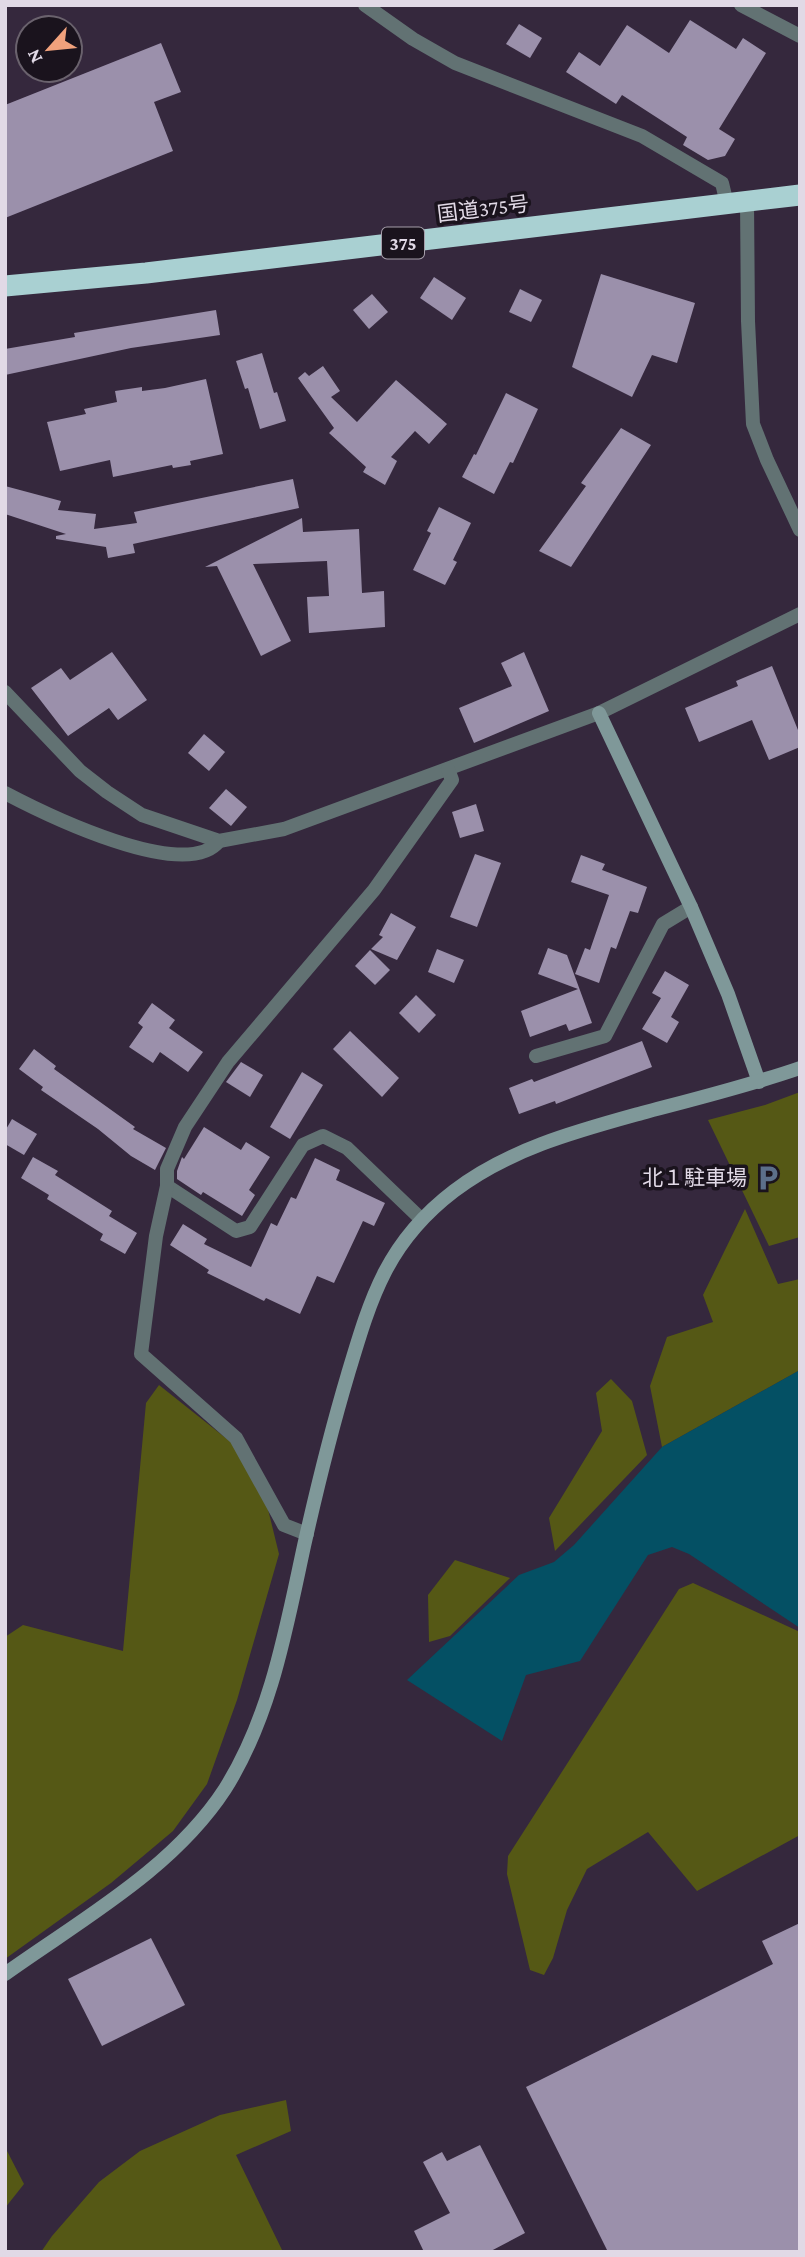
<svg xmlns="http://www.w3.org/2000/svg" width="805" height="2257" font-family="'Crimson Pro','Noto Sans JP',serif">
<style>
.green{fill:#555815}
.water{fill:#045064}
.building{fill:#9b90ab}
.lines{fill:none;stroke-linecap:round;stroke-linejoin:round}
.street{stroke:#627273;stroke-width:14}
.secondary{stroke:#7f9899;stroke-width:14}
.highway{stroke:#a9d0d2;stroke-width:21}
.labels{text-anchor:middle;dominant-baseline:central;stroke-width:7;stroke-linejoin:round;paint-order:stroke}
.shield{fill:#1a131d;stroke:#a59eaa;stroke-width:2}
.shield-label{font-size:19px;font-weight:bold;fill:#e1d9e6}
.street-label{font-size:21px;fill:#e1d9e6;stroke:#1a131d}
.poi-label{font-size:21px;fill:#e1d9e6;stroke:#1a131d;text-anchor:end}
</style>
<rect width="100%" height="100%" fill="#35283d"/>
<g class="green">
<polygon points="800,1092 800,1237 769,1246 708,1120 765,1105"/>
<polygon points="745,1209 778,1284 800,1279 800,1370 662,1447 650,1386 667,1337 713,1322 703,1295"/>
<polygon points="611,1379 632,1401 647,1455 555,1551 549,1518 602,1431 596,1393"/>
<polygon points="159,1385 237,1447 265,1497 279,1554 237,1700 207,1784 173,1831 111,1883 5,1959 5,1637 23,1625 123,1651 146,1403"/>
<polygon points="455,1560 510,1578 450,1636 429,1642 428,1595"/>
<polygon points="693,1583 800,1632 800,1835 697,1891 648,1832 587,1869 567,1910 553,1958 544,1975 530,1970 507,1874 508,1856 679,1589"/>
<polygon points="286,2100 291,2131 236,2155 283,2252 41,2252 52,2236 99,2182 140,2151 220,2115"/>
<polygon points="5,2147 24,2184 5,2208"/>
</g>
<polygon class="water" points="800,1370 800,1628 689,1554 672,1547 648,1555 580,1661 526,1675 502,1741 407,1680 519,1575 554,1562 574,1545 662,1447"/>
<g class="building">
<polygon points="690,20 736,49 743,38 766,53 719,129 735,139 725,156 708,160 683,145 687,137 622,95 616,104 566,72 579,52 600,66 627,25 669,53"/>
<polygon points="519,24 542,38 530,58 506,44"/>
<polygon points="161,43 181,92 154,102 173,151 5,218 5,105"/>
<polygon points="601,274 695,303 677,363 652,355 632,397 572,367"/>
<polygon points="434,277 466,298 452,320 420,298"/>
<polygon points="520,289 542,300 531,322 509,312"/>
<polygon points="372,294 388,312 369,329 353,310"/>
<polygon points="216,310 220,335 131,348 5,375 5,349 75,337 74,333"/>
<polygon points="262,353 274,393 277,392 286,421 260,429 248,388 245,389 236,361"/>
<polygon points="323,366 340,391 331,397 357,422 396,380 447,424 429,444 415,431 391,457 397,461 385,485 363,472 366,467 329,433 334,428 298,378 305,372 309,376"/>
<polygon points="206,379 223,454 190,461 191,465 173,468 172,465 113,477 110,460 60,471 47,422 86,414 84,409 117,402 115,391 142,387 142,391 165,388"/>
<polygon points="506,393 538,409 513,463 510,462 494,494 462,477 474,454 476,455"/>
<polygon points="621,428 651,445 571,567 539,551 586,486 581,483"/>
<polygon points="293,479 299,508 133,544 135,553 108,558 106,547 56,539 56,536 66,534 5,514 5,486 61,501 58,510 96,514 94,529 137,523 134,512"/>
<polygon points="439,507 471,523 453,560 457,562 445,585 413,570 431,533 427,531"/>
<polygon points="302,518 303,532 359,529 362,593 384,591 385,627 309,633 307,597 329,596 327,561 253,564 291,641 261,656 217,566 205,567"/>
<polygon points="112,652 147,700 118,720 109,708 68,736 31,688 61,668 70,680"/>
<polygon points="524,652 549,711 474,743 459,708 512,686 501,663"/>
<polygon points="772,666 800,735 800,747 769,760 752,720 699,742 685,708 738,686 736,681"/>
<polygon points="204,734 225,752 209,771 188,753"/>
<polygon points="226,789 247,807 231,826 209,808"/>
<polygon points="476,804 484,831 460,838 452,812"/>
<polygon points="475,854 501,863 477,927 450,917"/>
<polygon points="581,855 605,864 602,870 647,887 638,913 630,911 616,949 611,947 599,983 575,974 585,948 590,950 609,895 571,882"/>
<polygon points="391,913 416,927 397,960 371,949 383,937 379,935"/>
<polygon points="548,948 567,955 592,1023 569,1031 566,1024 530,1037 521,1011 578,989 538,974"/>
<polygon points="437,949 464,960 454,983 428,972"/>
<polygon points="370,950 390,970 375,985 355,966"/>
<polygon points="665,971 689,985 671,1017 679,1022 667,1043 642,1029 661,998 652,993"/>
<polygon points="416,995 436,1015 419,1033 399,1013"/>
<polygon points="152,1003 175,1020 169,1028 203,1052 188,1072 160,1052 153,1063 129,1047 143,1027 138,1023"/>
<polygon points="350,1031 399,1078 382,1097 333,1049"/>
<polygon points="642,1041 652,1067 556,1104 555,1101 519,1114 509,1088 532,1079 534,1082"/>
<polygon points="34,1049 56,1066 54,1069 135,1127 133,1129 166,1148 155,1170 131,1156 98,1129 41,1090 43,1087 19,1069"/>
<polygon points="241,1062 263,1075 250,1097 226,1082"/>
<polygon points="302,1072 323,1085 290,1139 270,1127"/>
<polygon points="12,1119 37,1134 24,1155 5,1144 5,1131"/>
<polygon points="204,1127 241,1150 246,1142 270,1157 249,1190 255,1195 242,1216 203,1192 201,1195 177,1179 177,1171 182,1157 184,1159"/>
<polygon points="33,1157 58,1171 55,1175 112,1211 109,1216 137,1233 125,1254 100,1240 103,1234 47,1199 49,1195 21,1178"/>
<polygon points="315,1158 340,1170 336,1180 385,1203 374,1226 363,1221 334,1283 317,1276 300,1314 266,1298 264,1301 207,1273 209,1270 170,1245 183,1224 207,1239 204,1244 251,1267 271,1223 277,1226 291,1197 296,1199"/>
<polygon points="800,1923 800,2252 608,2252 526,2087 773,1964 762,1941"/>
<polygon points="151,1938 185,2005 102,2046 68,1979"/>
<polygon points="480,2145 525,2233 489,2252 424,2252 414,2231 450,2213 423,2162 442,2152 447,2161"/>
</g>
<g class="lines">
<g class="street">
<polyline points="365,5 413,39 455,63 642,136 722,183 727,204"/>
<polyline points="741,5 800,36"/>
<polyline points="747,201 748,321 753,424 767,460 800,530"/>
<polyline points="5,692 80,771 107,792 142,815 219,841 284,829 599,713 800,614"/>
<path d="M 5,793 C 43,813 186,884 219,841"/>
<polyline points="536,1056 605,1036 663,924 691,907"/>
<polyline points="167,1186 236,1231 250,1227 303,1145 323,1136 347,1148 420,1218"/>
<polyline points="307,1534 284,1525 236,1438 141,1354 156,1236 167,1186 167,1169 185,1127 228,1062 374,890 452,780 448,769"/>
</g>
<g class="secondary">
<polyline points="599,713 691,907 728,994 759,1082"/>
<path d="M 5,1974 C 82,1919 173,1869 225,1789 C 271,1716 286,1629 304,1546 C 317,1488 331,1431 348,1374 C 371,1297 387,1242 454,1191 C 509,1149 577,1131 642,1113 C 695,1099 748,1086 800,1068"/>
</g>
<polyline class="highway" points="5,286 146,273 800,195"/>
</g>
<defs>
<symbol id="parking-bare" viewBox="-9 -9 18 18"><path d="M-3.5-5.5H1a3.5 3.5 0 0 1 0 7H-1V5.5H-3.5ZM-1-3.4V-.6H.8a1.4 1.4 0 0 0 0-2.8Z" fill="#5c6f8a" stroke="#1a131d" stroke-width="2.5" paint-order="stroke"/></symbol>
</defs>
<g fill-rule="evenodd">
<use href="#parking-bare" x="749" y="1159" width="38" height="38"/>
</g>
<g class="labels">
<rect class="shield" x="382" y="227.5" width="42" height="31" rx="5"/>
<g class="shield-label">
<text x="403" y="243">375</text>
</g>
<g class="street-label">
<text transform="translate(483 209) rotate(-7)">国道375号</text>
</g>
<g class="poi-label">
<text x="747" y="1178">北１駐車場</text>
</g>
</g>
<rect width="805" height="2257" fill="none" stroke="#e1d9e6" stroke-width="14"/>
<g transform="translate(49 49) rotate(243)"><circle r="33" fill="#1a131d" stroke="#6a626d" stroke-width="2"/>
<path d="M0-5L12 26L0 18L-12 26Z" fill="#f1a17c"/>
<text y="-10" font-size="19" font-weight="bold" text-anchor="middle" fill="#e1d9e6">N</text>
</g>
</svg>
